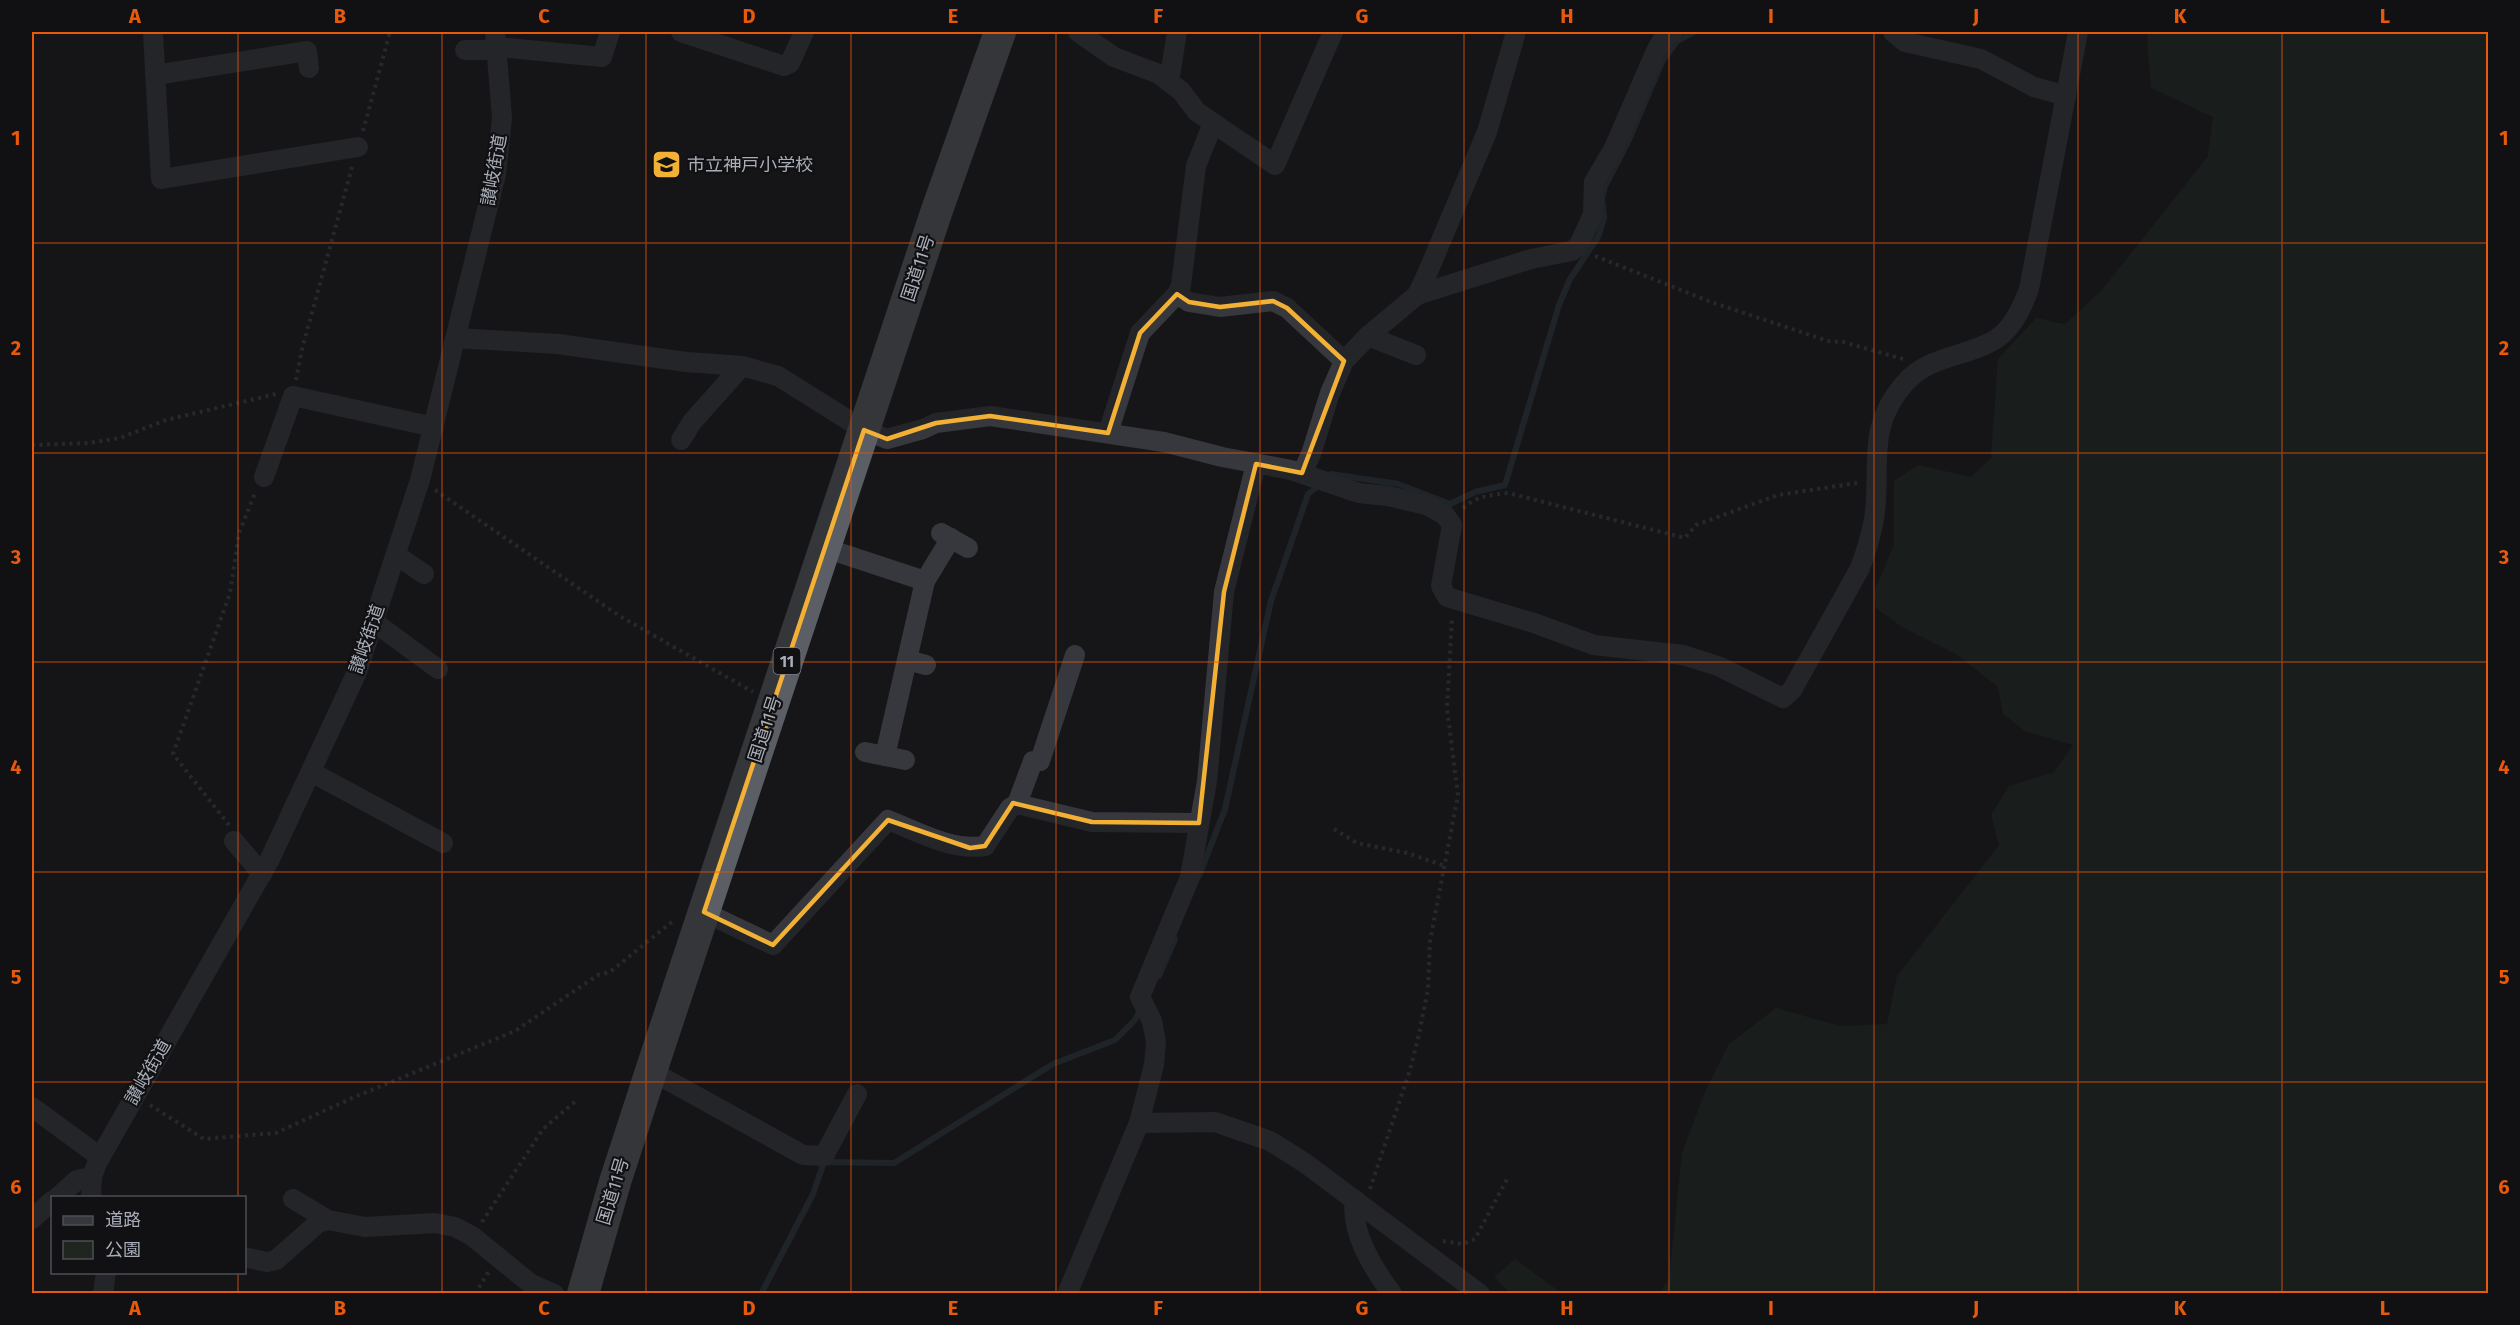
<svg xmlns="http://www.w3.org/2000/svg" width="2520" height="1325" font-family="'Fira Sans','Noto Sans JP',sans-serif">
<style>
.green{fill:#1e261f}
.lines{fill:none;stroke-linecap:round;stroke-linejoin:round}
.stream{stroke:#2c353c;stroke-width:6}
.path{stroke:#3d3f44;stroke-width:4;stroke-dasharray:3 4.5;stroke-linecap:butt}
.minor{stroke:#37383d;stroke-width:20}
.trunk{stroke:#5b5e65;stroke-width:32}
.marked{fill:none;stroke:#f2b134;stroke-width:4.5;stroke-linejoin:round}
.grid{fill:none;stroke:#e8590c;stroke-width:1.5;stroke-opacity:0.55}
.labels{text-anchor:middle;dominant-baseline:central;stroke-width:4.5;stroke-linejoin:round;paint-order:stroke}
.shield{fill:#111113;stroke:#7b7e86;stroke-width:1.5}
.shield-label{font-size:16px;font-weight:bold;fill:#a8adb8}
.poi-label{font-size:18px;fill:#a8adb8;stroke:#111113;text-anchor:start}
.street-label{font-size:18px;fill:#a8adb8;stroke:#111113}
.neatline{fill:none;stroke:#e8590c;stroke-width:2}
.grid-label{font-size:20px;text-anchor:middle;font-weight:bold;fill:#e8590c}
</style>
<rect width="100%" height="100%" fill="#161618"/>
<g class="green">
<polygon points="2148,32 2488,32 2488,1293 1660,1293 1669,1278 1682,1153 1705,1092 1729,1044 1776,1008 1840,1026 1887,1024 1897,976 1999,845 1991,815 2009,786 2054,772 2073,745 2025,731 2003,714 1998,687 1956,654 1902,627 1876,608 1874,592 1894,545 1894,481 1918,465 1971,477 1991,458 1998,359 2036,318 2065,324 2102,290 2208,156 2213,117 2151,88 2147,39"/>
<polygon points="1515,1259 1560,1292 1560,1293 1510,1293 1494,1277"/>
</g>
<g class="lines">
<g class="stream">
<polyline points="1331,474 1398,484 1450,504 1475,492 1505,485 1559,305 1570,279 1598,237 1604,218 1602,198 1605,186 1628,142 1662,62 1677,41 1694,32"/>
<polyline points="1199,876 1225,809 1271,601 1308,494 1322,483"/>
<polyline points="1159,976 1175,939"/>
<polyline points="761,1294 813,1194 824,1162 894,1163 1053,1064 1115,1040 1134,1021 1141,1009"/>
</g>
<g class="path">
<polyline points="363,131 390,32"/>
<polyline points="1595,256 1711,302 1828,341 1843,342 1903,359"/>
<polyline points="296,380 302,349 352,167"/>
<polyline points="32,445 89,443 120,438 166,420 276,394"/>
<polyline points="435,490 618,615 753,692"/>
<path d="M 1463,508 C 1477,496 1490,495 1508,493 L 1685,538 L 1696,525 L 1778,495 L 1857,483"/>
<polyline points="229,825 173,754 230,593 239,533 255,493"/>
<polyline points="1334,829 1357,843 1407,853 1445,866"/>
<polyline points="150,1105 204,1139 276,1133 352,1098 515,1031 598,975 610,972 673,921"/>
<polyline points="1370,1189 1410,1070 1419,1034 1428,989 1430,941 1458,795 1447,709 1452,618"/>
<polyline points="482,1222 543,1129 577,1100"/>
<polyline points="1443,1241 1463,1244 1475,1239 1507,1179"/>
<polyline points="475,1294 489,1271"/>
</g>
<g class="minor">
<polyline points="153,32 161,179 358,147"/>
<polyline points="681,32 784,66 790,63 804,32"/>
<polyline points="1078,32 1114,57 1159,74 1181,91 1197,112 1275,165 1333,32"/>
<polyline points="1893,32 1905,42 1981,59 2034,87 2066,96"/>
<polyline points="497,47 602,57 610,32"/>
<polyline points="465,50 497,50"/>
<polyline points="155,75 307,51 309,68"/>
<polyline points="1169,82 1177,32"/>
<polyline points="1177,294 1189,302 1220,307 1273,301 1287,308 1344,361"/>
<polyline points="1417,295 1531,259 1572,251 1579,245 1593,214 1594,182 1614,148 1656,51 1662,40 1673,32"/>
<polyline points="1368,336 1416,355"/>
<path d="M 456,338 L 558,344 L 686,362 L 742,366 L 778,376 L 864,430 L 887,439 L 923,429 L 936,423 L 990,416 L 1164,442 L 1222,457 L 1291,470 L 1359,493 L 1388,496 L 1426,505 L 1445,515 L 1452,525 L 1441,586 L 1447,597 L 1534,623 L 1594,645 L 1683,655 L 1718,666 L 1783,698 L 1792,690 L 1860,568 C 1866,552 1871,536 1874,519 C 1882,467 1865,429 1904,384 C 1927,357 1959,358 1989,343 C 2011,333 2021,310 2029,289 L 2078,32"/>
<polyline points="1108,433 1140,333 1177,294 1181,285 1196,166 1213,123"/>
<polyline points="681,440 692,422 742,366"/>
<polyline points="1302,473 1311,454 1330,393 1344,361 1368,336 1417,295 1427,274 1487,132 1516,32"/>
<polyline points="264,477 293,396 434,427"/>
<polyline points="941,533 968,548"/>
<polyline points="825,548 925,581"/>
<polyline points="396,555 424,574"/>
<polyline points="374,622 438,669"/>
<polyline points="907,660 926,665"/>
<polyline points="865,752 905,760"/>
<polyline points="885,756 925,581 951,538"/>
<polyline points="311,772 443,843"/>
<polyline points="1017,804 1033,761 1040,761 1075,655"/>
<polyline points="234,841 262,874"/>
<path d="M 704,912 L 773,945 L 888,820 C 919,832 951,851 985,846 L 1010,808 L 1017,804 L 1092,822 L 1199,823"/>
<polyline points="651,1071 803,1155 824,1156 857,1094"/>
<polyline points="32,1107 100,1157"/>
<polyline points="1139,1123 1215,1122 1270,1141 1305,1163 1480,1294"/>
<polyline points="57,1198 77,1180 92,1177"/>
<polyline points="91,1198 92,1177 97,1163 270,859 357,672 420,480 496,174 502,118 495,32"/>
<polyline points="293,1199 328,1220 365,1227 435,1223 455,1227 472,1236 531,1284 554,1294"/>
<path d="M 1355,1200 C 1350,1232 1373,1268 1392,1294"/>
<polyline points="32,1219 52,1201"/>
<polyline points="244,1257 267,1262 276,1260 318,1223 328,1220"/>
<polyline points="103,1294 106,1272"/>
<polyline points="1067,1294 1139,1123 1154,1065 1156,1042 1152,1021 1140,997 1190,877 1207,781 1224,592 1256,464"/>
</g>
<polyline class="trunk" points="583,1294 615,1182 655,1059 936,213 1000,32"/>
</g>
<path d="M0 0H2520V1325H0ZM 1177,294 L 1189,302 L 1220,307 L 1273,301 L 1287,308 L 1344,361 L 1302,473 L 1256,464 L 1224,592 L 1199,823 L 1092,822 L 1013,803 L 985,846 L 970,848 L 888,820 L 773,945 L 704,912 L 864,430 L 887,439 L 936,423 L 990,416 L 1108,433 L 1140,333 Z" fill="#161618" fill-opacity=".55" fill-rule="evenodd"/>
<path class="marked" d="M 1177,294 L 1189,302 L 1220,307 L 1273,301 L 1287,308 L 1344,361 L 1302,473 L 1256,464 L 1224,592 L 1199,823 L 1092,822 L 1013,803 L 985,846 L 970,848 L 888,820 L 773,945 L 704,912 L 864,430 L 887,439 L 936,423 L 990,416 L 1108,433 L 1140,333 Z"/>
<path class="grid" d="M 238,32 L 238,1198M 442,32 L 442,1294M 646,32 L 646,1294M 851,32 L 851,1294M 1056,32 L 1056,1294M 1260,32 L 1260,1294M 1464,32 L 1464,1294M 1669,32 L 1669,1294M 1874,32 L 1874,1294M 2078,32 L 2078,1294M 2282,32 L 2282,1294M 32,243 L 2488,243M 32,453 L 2488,453M 32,662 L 2488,662M 32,872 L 2488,872M 32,1082 L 2488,1082M 238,1272 L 238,1294"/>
<defs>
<symbol id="school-square" viewBox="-11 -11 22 22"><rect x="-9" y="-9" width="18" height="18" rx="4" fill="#f2b134" stroke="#111113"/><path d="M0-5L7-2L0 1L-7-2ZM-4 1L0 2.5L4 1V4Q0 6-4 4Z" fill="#111"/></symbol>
</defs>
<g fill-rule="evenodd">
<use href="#school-square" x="650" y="148" width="33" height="33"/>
</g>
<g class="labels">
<rect class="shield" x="773.5" y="648" width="27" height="26" rx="4.5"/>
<g class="shield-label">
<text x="787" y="661">11</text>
</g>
<g class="poi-label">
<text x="687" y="165">市立神戸小学校</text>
</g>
<g class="street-label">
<text transform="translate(494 170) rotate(-80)">讃岐街道</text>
<text transform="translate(918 268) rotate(-72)">国道11号</text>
<text transform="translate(367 639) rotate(-71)">讃岐街道</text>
<text transform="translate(765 729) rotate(-72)">国道11号</text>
<text transform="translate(148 1072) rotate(-60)">讃岐街道</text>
<text transform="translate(613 1191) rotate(-73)">国道11号</text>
</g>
</g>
<rect width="2520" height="1325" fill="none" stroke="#111113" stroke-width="66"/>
<rect x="51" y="1196" width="195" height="78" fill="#111113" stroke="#4d4f55" stroke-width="1.5"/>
<rect x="63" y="1216" width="30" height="9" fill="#37383d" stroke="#4d4f55" stroke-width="1.5"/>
<text x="105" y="1226" font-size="18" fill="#a8adb8">道路</text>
<rect x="63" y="1241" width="30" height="18" fill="#1e261f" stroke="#4d4f55" stroke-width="1.5"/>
<text x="105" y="1256" font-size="18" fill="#a8adb8">公園</text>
<rect x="33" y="33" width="2454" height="1259" class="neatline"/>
<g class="grid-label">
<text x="135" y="23">A</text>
<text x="340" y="23">B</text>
<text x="544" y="23">C</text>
<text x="749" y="23">D</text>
<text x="953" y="23">E</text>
<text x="1158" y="23">F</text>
<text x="1362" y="23">G</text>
<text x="1567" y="23">H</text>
<text x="1771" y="23">I</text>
<text x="1976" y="23">J</text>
<text x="2180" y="23">K</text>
<text x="2385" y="23">L</text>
<text x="16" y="145">1</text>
<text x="2504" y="145">1</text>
<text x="16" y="355">2</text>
<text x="2504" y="355">2</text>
<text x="16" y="564">3</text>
<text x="2504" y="564">3</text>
<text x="16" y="774">4</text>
<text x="2504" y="774">4</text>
<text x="16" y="984">5</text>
<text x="2504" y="984">5</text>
<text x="16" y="1194">6</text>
<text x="2504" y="1194">6</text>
<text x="135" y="1315">A</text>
<text x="340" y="1315">B</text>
<text x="544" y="1315">C</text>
<text x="749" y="1315">D</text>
<text x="953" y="1315">E</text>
<text x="1158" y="1315">F</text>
<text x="1362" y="1315">G</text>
<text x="1567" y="1315">H</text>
<text x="1771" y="1315">I</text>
<text x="1976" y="1315">J</text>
<text x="2180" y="1315">K</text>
<text x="2385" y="1315">L</text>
</g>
</svg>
